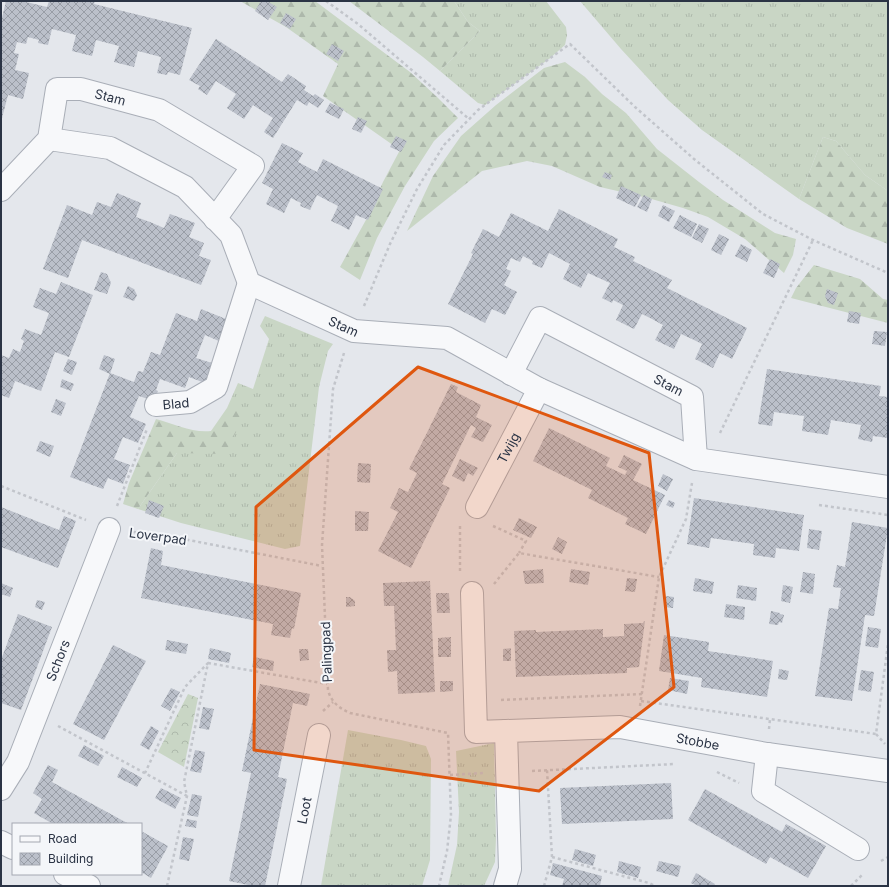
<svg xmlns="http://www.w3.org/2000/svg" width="889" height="887" font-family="Inter,sans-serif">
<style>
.grass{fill:url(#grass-tufts)}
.forest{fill:url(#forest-firs)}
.park{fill:url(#park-crowns)}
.building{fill:url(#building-cross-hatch)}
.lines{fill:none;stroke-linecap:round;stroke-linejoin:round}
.minor-casing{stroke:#a9aeb7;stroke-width:24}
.path{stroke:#c2c5cb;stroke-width:2.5;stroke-dasharray:3 3;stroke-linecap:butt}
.minor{stroke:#f7f8fa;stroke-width:22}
.marked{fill:#df570f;fill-opacity:0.2;stroke:#df570f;stroke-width:3;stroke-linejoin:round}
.labels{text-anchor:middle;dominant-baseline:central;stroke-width:4;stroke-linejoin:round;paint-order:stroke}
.street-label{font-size:13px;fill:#2b3445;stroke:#f4f6f9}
</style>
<defs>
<pattern id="grass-tufts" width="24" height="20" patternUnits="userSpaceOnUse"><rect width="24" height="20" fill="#c9d6c5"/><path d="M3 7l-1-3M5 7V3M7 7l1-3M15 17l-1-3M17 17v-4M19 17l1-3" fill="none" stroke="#adb8ab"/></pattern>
<pattern id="forest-firs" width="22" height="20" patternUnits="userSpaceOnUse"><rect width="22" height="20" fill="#c9d6c5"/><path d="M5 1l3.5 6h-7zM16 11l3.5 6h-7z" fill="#adb8ab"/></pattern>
<pattern id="park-crowns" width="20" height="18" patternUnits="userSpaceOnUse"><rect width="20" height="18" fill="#c9d6c5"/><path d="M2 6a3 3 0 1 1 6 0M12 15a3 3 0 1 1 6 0" fill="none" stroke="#adb8ab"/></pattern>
<pattern id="building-cross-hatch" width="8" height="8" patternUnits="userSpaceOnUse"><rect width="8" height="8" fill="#bbc0ca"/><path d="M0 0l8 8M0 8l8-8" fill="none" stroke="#989da6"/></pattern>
</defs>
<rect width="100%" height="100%" fill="#e4e7ec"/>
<g class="grass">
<polygon points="454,1 546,1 566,27 567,35 565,45 549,59 485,105 478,103 440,71 480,31 468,22"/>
<polygon points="580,1 888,1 888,191 865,175 836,141 823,137 799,199 702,130 668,100 621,49"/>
<polygon points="265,316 333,344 328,351 319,387 300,546 285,549 181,523 138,509 177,453 247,408 227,408 238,383 253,389 269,339 260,326"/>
<polygon points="348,730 401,740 426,746 431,759 430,860 422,886 321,886"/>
<polygon points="494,743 496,838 495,862 484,886 448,886 457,845 459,812 456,751"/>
</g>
<g class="forest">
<polygon points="240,1 315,1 410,72 437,97 458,118 434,141 405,186 377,238 360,280 340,267 367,218 383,182 400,150 323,96 338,64 286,27"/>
<polygon points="349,1 454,1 468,22 480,31 440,71 423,57"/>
<polygon points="565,62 585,77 602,94 626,113 657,149 699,182 723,200 775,233 796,239 793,255 784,273 745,239 708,217 683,208 648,198 600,187 552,166 527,161 482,171 407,231 433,176 461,136 496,105 544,68"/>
<polygon points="823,137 836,141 865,175 888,191 888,244 847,228 799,199"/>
<polygon points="814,265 860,279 883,299 888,300 888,323 791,298 796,288"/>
<path d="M 227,408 L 248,408 L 225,454 L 177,453 L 138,509 L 123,504 L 129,483 L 156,419 C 174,424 192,433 211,431 Z"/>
</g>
<polygon class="park" points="188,694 198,698 184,767 158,752"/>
<g class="building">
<polygon points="6,1 22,1 47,7 49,1 95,1 94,4 192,28 180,75 168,72 167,75 157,73 161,57 138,51 134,67 114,62 119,46 96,40 92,56 72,51 76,35 52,29 48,45 38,43 39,40 28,37 26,44 17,42 14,53 19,54 15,70 29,73 23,99 8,95 1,122 1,22"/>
<polygon points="261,1 267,1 277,7 268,20 255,11"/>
<polygon points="286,13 296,19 290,29 280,23"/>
<polygon points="216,39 282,82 288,74 306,86 304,90 313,96 315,94 324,100 318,108 309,102 307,106 297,100 273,138 264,132 273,118 253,105 244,119 227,108 236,94 216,81 207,95 198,89 200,86 189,80"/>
<polygon points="332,44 344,51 338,61 326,54"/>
<polygon points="330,103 344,109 339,119 325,112"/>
<polygon points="358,117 367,121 361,133 352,129"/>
<polygon points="396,136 407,141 401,152 390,147"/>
<polygon points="282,143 303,153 298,162 317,172 323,159 383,189 368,220 356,215 349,230 340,225 331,221 338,206 317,195 310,210 300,206 301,203 291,198 284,213 266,204 273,189 262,183"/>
<polygon points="605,172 612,175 610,180 602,177"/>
<polygon points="621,186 641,195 635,207 616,198"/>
<polygon points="117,193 141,203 136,217 150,222 164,228 170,214 195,223 189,237 204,243 199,256 211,260 201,285 82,240 68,278 43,269 67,205 92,215 97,202 111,207"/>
<polygon points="644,195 652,199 647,212 637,207"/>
<polygon points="663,205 675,211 669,222 658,216"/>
<polygon points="559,209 618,239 614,247 635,257 633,261 672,280 667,288 747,328 732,359 720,353 713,368 695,359 702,344 692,339 681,334 674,349 655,340 663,325 652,319 642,314 634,329 616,320 623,305 613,300 612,303 602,298 610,283 588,273 581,288 563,279 570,264 549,253 542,268 532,264 533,261 523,256 520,262 511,258 506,269 511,271 504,285 517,292 505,315 492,309 485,323 448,304 473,254 471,253 483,229 499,237 511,213 548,231"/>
<polygon points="680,215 697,224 691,237 673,228"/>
<polygon points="699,224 709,229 702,243 692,238"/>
<polygon points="719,234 729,239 721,255 711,250"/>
<polygon points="741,244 752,250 747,262 735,256"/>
<polygon points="770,259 780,264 774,278 763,273"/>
<polygon points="101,272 107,274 111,283 107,294 94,290"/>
<polygon points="61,282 93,295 69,357 55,352 41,391 15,381 9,398 1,395 1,355 9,358 13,349 20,352 24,341 21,339 25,329 41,335 49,313 33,307 40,288 56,294"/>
<polygon points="128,286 134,289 137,295 134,301 123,297"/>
<polygon points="827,289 838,293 834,305 828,303 825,296"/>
<polygon points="201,309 226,319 222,330 225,331 221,342 205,335 196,358 212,363 205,383 189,377 185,388 160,379 156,390 158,391 154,401 139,396 130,417 146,424 138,443 123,437 114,459 130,465 123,484 108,478 103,489 70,477 110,373 134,382 138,371 143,372 151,352 160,355 176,313 197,321"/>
<polygon points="849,311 861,313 859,324 847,322"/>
<polygon points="874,331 887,332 885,346 872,344"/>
<polygon points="104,355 115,359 110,374 99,369"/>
<polygon points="68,359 77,362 72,375 63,371"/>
<polygon points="767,369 881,386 879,396 888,397 888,438 873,436 872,442 858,439 861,425 831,420 828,435 802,431 804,416 774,412 772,426 758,424"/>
<polygon points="62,379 74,384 71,391 60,387"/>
<polygon points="451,384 458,387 456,392 481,405 476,417 492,425 483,442 471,437 476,428 471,425 442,484 450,488 411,568 378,551 398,512 390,508 399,488 408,492 417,473 409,469"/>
<polygon points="56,399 66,403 61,416 51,412"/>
<polygon points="549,428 610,458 606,466 625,475 627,471 618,467 624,455 642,464 633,480 665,495 646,534 625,524 628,518 588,498 592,490 533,461"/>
<polygon points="40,441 54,446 50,457 36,451"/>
<polygon points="460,459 478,468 473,476 468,473 464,482 452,476"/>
<polygon points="358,463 371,464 370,483 357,482"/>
<polygon points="663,474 673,479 667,491 658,486"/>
<polygon points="694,498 804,515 799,551 776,548 775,558 753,555 754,544 711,538 709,548 687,544"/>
<polygon points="149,500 164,506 159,518 145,513"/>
<polygon points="669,500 675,503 673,508 666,505"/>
<polygon points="1,507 59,530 64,516 76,521 58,568 1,547"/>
<polygon points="355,511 369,512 368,531 355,531"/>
<polygon points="519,518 537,527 531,538 513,530"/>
<polygon points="852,522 888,528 874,616 865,615 852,701 815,696 829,608 838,609 841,588 833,587 837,565 845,567"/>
<polygon points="809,529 822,531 819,550 807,548"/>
<polygon points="558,537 567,542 562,554 552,549"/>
<polygon points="151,548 163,551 161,565 301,593 294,629 292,628 290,638 271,635 273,624 141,598"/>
<polygon points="543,569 544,583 525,584 523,571"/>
<polygon points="571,569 590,572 588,585 569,582"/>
<polygon points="803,572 815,574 813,594 800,592"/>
<polygon points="627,578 637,579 635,592 625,591"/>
<polygon points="695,578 714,582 712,594 693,591"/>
<polygon points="430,581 435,692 398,694 397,671 388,672 387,650 396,650 394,606 384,606 383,583"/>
<polygon points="1,583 13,588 10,597 1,594"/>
<polygon points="738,585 757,588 756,601 736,598"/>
<polygon points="783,585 793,587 790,603 781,601"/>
<polygon points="436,593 449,593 450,613 437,613"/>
<polygon points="666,596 674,597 673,608 664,607"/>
<polygon points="346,597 350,597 355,601 355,606 346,607"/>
<polygon points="37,600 45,602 42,610 35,607"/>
<polygon points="726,604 745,607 744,620 724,617"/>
<polygon points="771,611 780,613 780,614 784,615 782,623 779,622 778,625 769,624"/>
<polygon points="18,614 52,627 21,710 1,703 1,660"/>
<polygon points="644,621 645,621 639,667 627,668 627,673 516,677 514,631 536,630 536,632 603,629 603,637 624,636 624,624 643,623"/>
<polygon points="868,627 881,629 878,648 865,646"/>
<polygon points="664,635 709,642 708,651 773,661 767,697 701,687 702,678 659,671"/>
<polygon points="451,637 451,657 438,657 438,638"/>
<polygon points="167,640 188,644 186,654 165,650"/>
<polygon points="113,645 146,661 104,740 73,724"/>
<polygon points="210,648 231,653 229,663 208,659"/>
<polygon points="511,648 511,661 503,661 503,649"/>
<polygon points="299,649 308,649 309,660 300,661"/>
<polygon points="254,657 274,661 273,671 252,667"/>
<polygon points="779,669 789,671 787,680 778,679"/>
<polygon points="861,670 874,672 871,692 858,690"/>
<polygon points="670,678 689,681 687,694 668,690"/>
<polygon points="440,681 453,681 453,691 440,692"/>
<polygon points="260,684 310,694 307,706 293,703 278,777 287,779 265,886 253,886 229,881 251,773 242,771"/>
<polygon points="171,688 180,692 170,711 161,706"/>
<polygon points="203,707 214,709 209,730 199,728"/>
<polygon points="151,726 159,731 149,750 140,745"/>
<polygon points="84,745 104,756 98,766 78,756"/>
<polygon points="195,750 205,752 201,773 190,771"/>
<polygon points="48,765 58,770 52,782 129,824 53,824 34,813 42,799 33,793"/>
<polygon points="122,767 142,778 137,787 117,777"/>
<polygon points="671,783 673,819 562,824 560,788"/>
<polygon points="161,788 181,798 175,809 155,798"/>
<polygon points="705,789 782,832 786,824 826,846 808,878 770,857 766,864 688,820"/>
<polygon points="192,794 202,796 198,817 187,815"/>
<polygon points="187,819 197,821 196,828 185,826"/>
<polygon points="141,831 168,846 151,878 141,872"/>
<polygon points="183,837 194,839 189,861 179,859"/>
<polygon points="575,849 596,855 593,866 572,860"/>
<polygon points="619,861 641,867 638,878 617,872"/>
<polygon points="659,861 681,866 678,877 656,871"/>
<polygon points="553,863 602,876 600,886 562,886 564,879 550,875"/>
<polygon points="696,873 715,884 714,886 697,886 691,883"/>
</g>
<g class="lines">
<defs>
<g id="minor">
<path id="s1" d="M 49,139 L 110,148 L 185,187 L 231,235 L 249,283 L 354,331 L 447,338 L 539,389 L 696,459 L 888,487"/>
<path id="s2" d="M 1,190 L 49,139 L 57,89 L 81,89 L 159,110 L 253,166 L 215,219"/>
<path id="s3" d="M 511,374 L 540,318 L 692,397 L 696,459"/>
<path id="s4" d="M 156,405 L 190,402 L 216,387 L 249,283"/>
<path id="s5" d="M 477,507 L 539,389"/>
<polyline points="472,593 476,732 506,731"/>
<polyline points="767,754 763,791 858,849"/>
<path id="s6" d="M 1,789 L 18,762 L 109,529"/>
<polyline points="1,842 13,848"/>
<polyline points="65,874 89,886"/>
<path id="s7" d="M 289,886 L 319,735"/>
<path id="s8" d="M 505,886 L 510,869 L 506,731 L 620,727 L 767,754 L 888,771"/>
</g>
</defs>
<use href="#minor" class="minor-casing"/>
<g class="path">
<polyline points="326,1 358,24 469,119"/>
<polyline points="364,306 390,244 417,189 444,145 478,110 570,44 635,107 694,159 763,214 813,240 888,273"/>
<path d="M 344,353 L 333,389 L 322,545 L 328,690 C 331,702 339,708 350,713 L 448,733 L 451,815 L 447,851 L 439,886"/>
<polyline points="720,433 813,240"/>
<polyline points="1,486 86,520"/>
<polyline points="819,505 888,515"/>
<polyline points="117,506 147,429"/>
<polyline points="460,526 460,571"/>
<polyline points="493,526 526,541 519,553"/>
<polyline points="133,532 168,536 322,566"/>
<polyline points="494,584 519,553 659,577"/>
<polyline points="208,663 327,684"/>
<polyline points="501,700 642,694"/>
<polyline points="641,701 876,734 888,644"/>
<polyline points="640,706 659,577 686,519 692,483"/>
<polyline points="323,711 333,702"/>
<polyline points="58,726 187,796 184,782 208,663 185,687 145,773"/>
<polyline points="769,729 770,719"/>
<polyline points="876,734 885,744"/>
<polyline points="532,771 675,764"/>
<polyline points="717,772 739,783"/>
<polyline points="450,775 483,773"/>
<polyline points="552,857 649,883 655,886"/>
<polyline points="881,861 888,857"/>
<polyline points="167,886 187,796"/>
<polyline points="544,886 552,857 547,770"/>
<polyline points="851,886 863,874"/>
</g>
<use href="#minor" class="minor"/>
</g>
<path class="marked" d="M 418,367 L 649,453 L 674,687 L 539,791 L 254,750 L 256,507 Z"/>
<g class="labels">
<g class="street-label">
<text stroke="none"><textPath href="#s2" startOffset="175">Stam</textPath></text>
<text stroke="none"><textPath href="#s1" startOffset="368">Stam</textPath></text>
<text stroke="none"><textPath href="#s3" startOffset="208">Stam</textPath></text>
<text stroke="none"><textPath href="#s4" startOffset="20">Blad</textPath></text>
<text stroke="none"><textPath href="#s5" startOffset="67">Twijg</textPath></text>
<text transform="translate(158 536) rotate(8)">Loverpad</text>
<text transform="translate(326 652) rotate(-92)">Palingpad</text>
<text stroke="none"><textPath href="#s6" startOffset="141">Schors</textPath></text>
<text stroke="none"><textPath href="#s8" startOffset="349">Stobbe</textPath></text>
<text stroke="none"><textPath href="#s7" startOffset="77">Loot</textPath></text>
</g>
</g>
<rect width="889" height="887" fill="none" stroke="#2b3445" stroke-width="4"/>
<rect x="12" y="823" width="130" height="52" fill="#f4f6f9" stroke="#a4a8b1"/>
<rect x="20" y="836" width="20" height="6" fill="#f7f8fa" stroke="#a4a8b1"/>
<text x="48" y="843" font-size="12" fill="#2b3445">Road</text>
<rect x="20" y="853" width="20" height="12" fill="url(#building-cross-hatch)" stroke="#a4a8b1"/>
<text x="48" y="863" font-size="12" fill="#2b3445">Building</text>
</svg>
